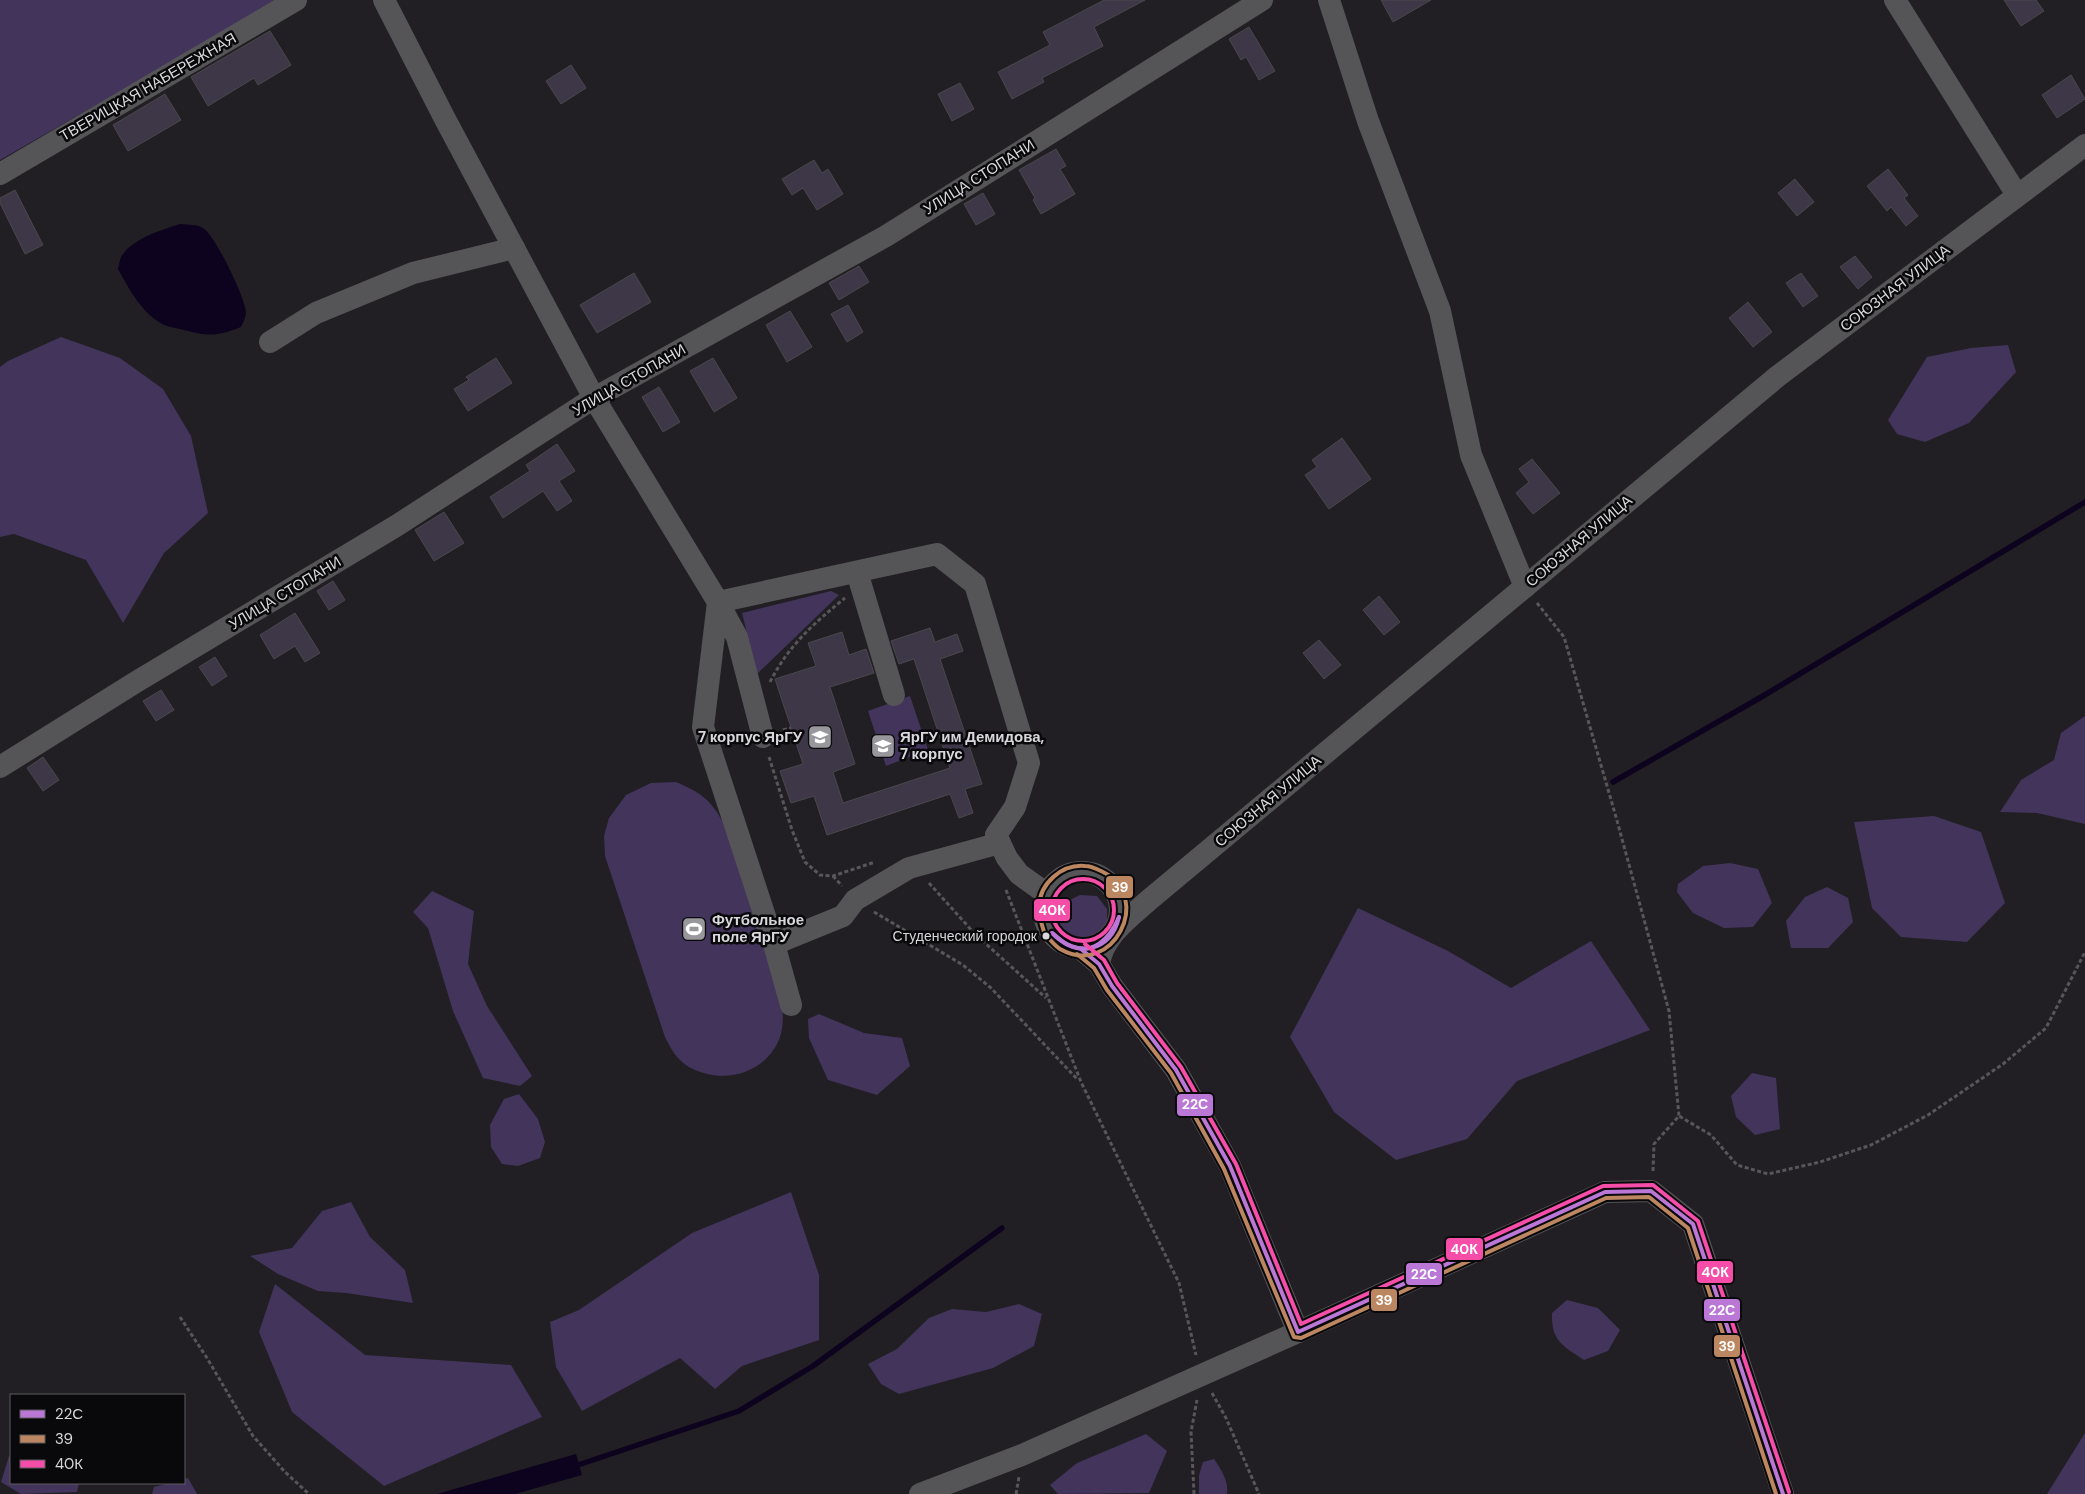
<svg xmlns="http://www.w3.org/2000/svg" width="2085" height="1494" font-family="'DM Sans',sans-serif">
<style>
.green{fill:#43345c}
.water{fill:#0e031e}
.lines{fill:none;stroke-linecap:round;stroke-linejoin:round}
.stream{stroke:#0e031e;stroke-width:5.5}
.building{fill:#3e3747;stroke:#49484b}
.path{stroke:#575658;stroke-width:3;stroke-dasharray:4 2.5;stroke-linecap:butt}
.minor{stroke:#555456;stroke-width:22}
.bus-1-casing{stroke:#09080b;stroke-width:8}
.bus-2-casing{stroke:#09080b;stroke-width:8}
.bus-3-casing{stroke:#09080b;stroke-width:8}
.bus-1{stroke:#ba77d6;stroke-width:4}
.bus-2{stroke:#bb8660;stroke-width:4}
.bus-3{stroke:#f54da8;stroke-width:4}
.bus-dot{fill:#d8d7dc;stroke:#09080b;stroke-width:2}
.labels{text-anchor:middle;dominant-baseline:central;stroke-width:5;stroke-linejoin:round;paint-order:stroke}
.bus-label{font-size:14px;fill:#d8d7dc;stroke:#09080b;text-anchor:end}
.street-label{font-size:15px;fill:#d8d7dc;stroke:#09080b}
.poi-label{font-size:15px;font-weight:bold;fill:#d8d7dc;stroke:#09080b;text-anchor:start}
.line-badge{stroke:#09080b;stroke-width:2}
.badge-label{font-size:14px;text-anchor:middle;font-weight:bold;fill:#fff}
</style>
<rect width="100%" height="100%" fill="#211f23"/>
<g class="green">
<polygon points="0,0 279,0 0,160"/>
<polygon points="61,337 120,358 163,389 191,436 208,513 164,553 123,623 86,560 14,534 0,537 0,367 8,361"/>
<polygon points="2008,345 2016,372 1969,423 1925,442 1897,434 1888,420 1927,357 1971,348"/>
<polygon points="831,591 839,595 757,674 742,613"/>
<polygon points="910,696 928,750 886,766 868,711"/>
<polygon points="2085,716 2085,824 2037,813 2000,812 2021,780 2054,760 2061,733"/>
<path d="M 676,782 C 701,793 709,798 723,822 L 782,1002 C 783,1015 784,1027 779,1040 C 764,1075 721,1085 689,1067 C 677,1060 671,1049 665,1037 L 605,856 L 604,836 L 609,818 L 626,795 L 651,783 Z"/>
<polygon points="1934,816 1981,832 2005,903 1967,942 1901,937 1872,908 1854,822"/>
<polygon points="1730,863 1758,869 1772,903 1753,927 1724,928 1693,913 1677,892 1678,884 1703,866"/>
<polygon points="1827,887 1848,898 1853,922 1828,948 1791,948 1786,921 1805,897"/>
<polygon points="432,891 474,911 468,964 487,1006 532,1076 520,1086 483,1078 453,1011 428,928 413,912"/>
<path d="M 1080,895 L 1097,896 L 1107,909 L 1107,932 L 1093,944 L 1079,946 C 1059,932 1055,927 1064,903 Z"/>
<polygon points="1358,908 1448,951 1511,988 1591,941 1650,1030 1517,1081 1467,1139 1396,1160 1334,1112 1290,1037"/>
<polygon points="819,1014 864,1033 902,1038 910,1066 877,1095 828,1080 809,1038 808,1019"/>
<polygon points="1752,1073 1776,1078 1780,1129 1755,1135 1736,1117 1731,1096"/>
<polygon points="519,1094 538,1119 545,1142 540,1158 518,1166 502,1164 491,1147 490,1125 504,1099"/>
<polygon points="791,1192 819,1275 819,1340 742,1366 715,1389 680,1358 582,1411 556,1367 550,1322 579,1310 692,1233"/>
<polygon points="351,1202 370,1237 405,1270 413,1303 346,1293 318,1291 278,1274 250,1256 292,1248 322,1211"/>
<polygon points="275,1284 365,1355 511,1365 542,1417 384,1486 292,1412 259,1332"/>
<path d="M 1567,1300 L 1598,1308 L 1620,1330 L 1608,1351 L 1584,1360 C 1563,1346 1551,1341 1552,1313 Z"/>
<polygon points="1019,1304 1042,1314 1034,1346 993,1368 899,1394 881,1384 868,1364 897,1349 929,1318 952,1309 986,1312"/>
<polygon points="2085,1433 2085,1494 2047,1494"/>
<polygon points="1146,1434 1167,1451 1149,1493 1058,1494 1050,1485 1077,1463"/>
<polygon points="9,1456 11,1456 11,1483 79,1483 77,1492 21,1494 1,1482"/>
<path d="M 1214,1459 C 1221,1469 1229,1482 1227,1494 L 1199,1494 L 1199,1475 L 1203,1462 Z"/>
<polygon points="188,1478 197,1494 152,1494 154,1487 170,1483 184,1483 184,1479"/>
</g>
<g class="water">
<path d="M 180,224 C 188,225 197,224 203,228 C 215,235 245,297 246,312 C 246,317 243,323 241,327 C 218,336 209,337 184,330 C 177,328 168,327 162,324 C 141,312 129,289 118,269 C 119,265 120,257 123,254 C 135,238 161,230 180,224 Z"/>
<polygon points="576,1454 582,1475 515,1494 437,1494"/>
</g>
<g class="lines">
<g class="stream">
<polyline points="1613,782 1763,696 2085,502"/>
<polyline points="572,1467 739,1411 813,1366 1002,1228"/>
</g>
</g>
<g class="building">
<polygon points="1104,0 1145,0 1094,27 1103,46 1042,78 1044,82 1012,99 998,72 1050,45 1043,32"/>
<polygon points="1381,0 1431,0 1393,22"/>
<polygon points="2004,0 2036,0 2044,11 2021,26"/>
<polygon points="1249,27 1275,71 1259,80 1246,57 1241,60 1229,39"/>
<polygon points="270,31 291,65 258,85 254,78 208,106 191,77"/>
<polygon points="571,65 586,88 561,104 546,81"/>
<polygon points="2071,75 2085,99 2057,118 2042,95"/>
<polygon points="960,83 974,109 952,121 938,94"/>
<polygon points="165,94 181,120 128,151 113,125"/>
<polygon points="1056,149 1066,166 1060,169 1075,194 1041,214 1033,200 1035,198 1019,170"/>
<polygon points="814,160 822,173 828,169 843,194 817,210 803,188 792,195 782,179"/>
<polygon points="1888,169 1908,195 1904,198 1918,216 1906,226 1891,207 1887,211 1867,186"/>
<polygon points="1795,179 1814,202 1797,216 1778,193"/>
<polygon points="15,190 43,245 25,254 0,203 0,198"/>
<polygon points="983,193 995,214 976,225 964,204"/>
<polygon points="1855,256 1872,277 1858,289 1840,267"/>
<polygon points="859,266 869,282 839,300 829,283"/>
<polygon points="634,273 651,302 597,333 580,305"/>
<polygon points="1801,273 1818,296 1803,307 1786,283"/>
<polygon points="1748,302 1772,332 1753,347 1729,318"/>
<polygon points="848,305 863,332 847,342 831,314"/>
<polygon points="790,311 812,347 787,362 766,325"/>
<polygon points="496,358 512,383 468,411 454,389 469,380 466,377"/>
<polygon points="713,358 737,398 714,412 690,371"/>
<polygon points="659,387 680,422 663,432 642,397"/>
<polygon points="1342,438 1371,479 1329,509 1305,475 1317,467 1312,460"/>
<polygon points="557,444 575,471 559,481 572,501 557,511 543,491 503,518 490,497 530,471 526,465"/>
<polygon points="1532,459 1560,493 1533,514 1516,493 1529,482 1519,469"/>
<polygon points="444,512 464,543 434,561 415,530"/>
<polygon points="333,581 345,600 329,610 317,591"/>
<polygon points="1379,596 1400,622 1384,635 1363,610"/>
<polygon points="295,613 320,653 305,662 295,646 274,659 260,635"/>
<polygon points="930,628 935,642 957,634 963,651 940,659 982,784 965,789 973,813 959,818 950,794 827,835 814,796 791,803 780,771 803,764 775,679 816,666 808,643 842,632 849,655 866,649 874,673 830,687 855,764 833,772 843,803 950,768 914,659 899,664 891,641"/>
<polygon points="1319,640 1341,665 1324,679 1303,653"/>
<polygon points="215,657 227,676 212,686 199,667"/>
<polygon points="161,690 174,710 156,721 143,701"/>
<polygon points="43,757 59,780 43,791 27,768"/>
</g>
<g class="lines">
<g class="path">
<polyline points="1537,603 1564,637 1616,817 1669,1011 1679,1116"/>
<path d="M 770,682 C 789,645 813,624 845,598"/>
<polyline points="783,730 791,728"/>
<polyline points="769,757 792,830 805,862 820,875 833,876 875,862"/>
<polyline points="833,876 842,886"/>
<polyline points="929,883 975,934 1046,998"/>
<polyline points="1006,890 1081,1082 1179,1283 1196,1355"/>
<polyline points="874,912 963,965 991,988 1078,1080"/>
<polyline points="1653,1171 1654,1144 1679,1116 1711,1135 1737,1165 1768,1174 1820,1162 1871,1145 1928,1115 2003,1064 2046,1028 2085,952"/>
<polyline points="180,1317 207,1358 253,1436 285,1472 309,1494"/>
<polyline points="1212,1393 1226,1418 1259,1494"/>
<polyline points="1016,1494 1019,1477"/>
<polyline points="1194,1494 1191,1432 1197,1400"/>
</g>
<g class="minor">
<polyline points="384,0 445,119 594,398 718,602 937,554 975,584 1029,763 1015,807 996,835 1007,858 1019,874 1047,894"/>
<polyline points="1329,0 1368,121 1440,311 1471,455 1525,587"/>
<polyline points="1895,0 2017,195"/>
<polyline points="0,174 296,0"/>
<polyline points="270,342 316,313 413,273 514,248"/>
<polyline points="857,572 894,695"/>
<polyline points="718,602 703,727 774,944 791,1005"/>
<polyline points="718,602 737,637 763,737"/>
<polyline points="0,767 136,682 396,526 594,398 886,236 1262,0"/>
<circle cx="1082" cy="910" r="38"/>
<polyline points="774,944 843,916 855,900 909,868 1000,843"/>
<polyline points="1081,949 1099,964 1112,986 1176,1070 1230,1166 1298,1332 1605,1192 1651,1191 1693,1224 1783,1494"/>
<path d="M 1099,964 C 1103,936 1130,917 1149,900 L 1778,376 L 2085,145"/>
<polyline points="920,1494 1022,1455 1298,1332"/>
</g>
<defs>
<g id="bus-1">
<path d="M 1052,933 C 1057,936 1062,942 1068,945 C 1093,957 1110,938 1119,917"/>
<path d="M 1052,933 C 1076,958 1111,953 1119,917"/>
<polyline points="1081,949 1099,964 1112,986 1176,1070 1230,1166 1298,1332 1605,1192 1651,1191 1693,1224 1783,1494"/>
</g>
<g id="bus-2">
<path d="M 1044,932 C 1042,924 1038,916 1039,906 C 1040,883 1062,864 1085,866 C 1092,866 1097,869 1103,872 C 1154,897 1113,979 1060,949 C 1055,946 1051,940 1046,936"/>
<polyline points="1077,954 1094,968 1107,990 1171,1073 1224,1169 1294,1337 1301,1338 1606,1198 1649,1197 1688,1228 1776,1494"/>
</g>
<g id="bus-3">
<circle cx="1083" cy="910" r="31"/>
<polyline points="1085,944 1104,960 1117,983 1181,1067 1236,1164 1301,1324 1603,1186 1653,1185 1698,1221 1789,1492"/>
</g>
</defs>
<use href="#bus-1" class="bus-1-casing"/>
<use href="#bus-2" class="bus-2-casing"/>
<use href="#bus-3" class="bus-3-casing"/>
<use href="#bus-1" class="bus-1"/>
<use href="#bus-2" class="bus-2"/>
<use href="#bus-3" class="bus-3"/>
</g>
<defs>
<symbol id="university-square" viewBox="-11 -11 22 22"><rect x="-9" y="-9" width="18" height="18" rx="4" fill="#98979b" stroke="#09080b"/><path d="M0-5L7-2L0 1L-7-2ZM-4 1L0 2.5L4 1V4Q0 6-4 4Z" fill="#fff"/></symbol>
<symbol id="stadium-square" viewBox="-11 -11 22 22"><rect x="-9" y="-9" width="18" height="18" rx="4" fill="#98979b" stroke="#09080b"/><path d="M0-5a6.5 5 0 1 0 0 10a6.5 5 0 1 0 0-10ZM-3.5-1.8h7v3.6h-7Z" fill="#fff"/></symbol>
</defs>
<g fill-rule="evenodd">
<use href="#university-square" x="806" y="723" width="28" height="28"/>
<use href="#university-square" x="869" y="732" width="28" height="28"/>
<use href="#stadium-square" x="680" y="915" width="28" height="28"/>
</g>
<circle class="bus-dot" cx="1046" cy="936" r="4.5"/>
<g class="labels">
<g class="bus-label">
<text x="1037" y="936">Студенческий городок</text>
</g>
<g class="street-label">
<text transform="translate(148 87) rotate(-30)">ТВЕРИЦКАЯ НАБЕРЕЖНАЯ</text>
<text transform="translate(979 177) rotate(-32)">УЛИЦА СТОПАНИ</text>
<text transform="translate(1895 288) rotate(-37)">СОЮЗНАЯ УЛИЦА</text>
<text transform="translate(629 380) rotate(-30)">УЛИЦА СТОПАНИ</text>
<text transform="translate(1579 541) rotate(-40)">СОЮЗНАЯ УЛИЦА</text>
<text transform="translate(285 593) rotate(-31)">УЛИЦА СТОПАНИ</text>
<text transform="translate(1268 801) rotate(-40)">СОЮЗНАЯ УЛИЦА</text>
</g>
<g class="poi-label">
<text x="802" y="737" text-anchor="end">7 корпус ЯрГУ</text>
<text x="900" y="737">ЯрГУ им Демидова,<tspan x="900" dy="17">7 корпус</tspan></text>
<text x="712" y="920">Футбольное<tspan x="712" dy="17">поле ЯрГУ</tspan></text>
</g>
</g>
<g class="line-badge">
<rect x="1105" y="875" width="29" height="24" rx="5" fill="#bb8660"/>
<rect x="1033" y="898" width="38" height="24" rx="5" fill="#f54da8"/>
<rect x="1176" y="1093" width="38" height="24" rx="5" fill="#ba77d6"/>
<rect x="1445" y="1237" width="39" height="24" rx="5" fill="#f54da8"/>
<rect x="1696" y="1260" width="38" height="24" rx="5" fill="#f54da8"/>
<rect x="1405" y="1262" width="38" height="24" rx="5" fill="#ba77d6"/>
<rect x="1370" y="1288" width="28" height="24" rx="5" fill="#bb8660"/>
<rect x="1703" y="1298" width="38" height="24" rx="5" fill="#ba77d6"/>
<rect x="1713" y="1334" width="28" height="24" rx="5" fill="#bb8660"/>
</g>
<g class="badge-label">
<text x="1120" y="892">39</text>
<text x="1052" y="915">40К</text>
<text x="1195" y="1109">22С</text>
<text x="1464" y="1254">40К</text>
<text x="1715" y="1277">40К</text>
<text x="1424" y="1279">22С</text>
<text x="1384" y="1305">39</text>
<text x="1722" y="1315">22С</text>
<text x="1727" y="1351">39</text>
</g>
<rect x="10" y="1394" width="175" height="90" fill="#09080b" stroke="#5c5b5f"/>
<rect x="20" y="1410" width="25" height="8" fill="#ba77d6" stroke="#5c5b5f"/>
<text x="55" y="1419" font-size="15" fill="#d8d7dc">22С</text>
<rect x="20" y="1435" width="25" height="8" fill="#bb8660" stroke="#5c5b5f"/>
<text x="55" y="1444" font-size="15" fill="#d8d7dc">39</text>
<rect x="20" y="1460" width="25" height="8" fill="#f54da8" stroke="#5c5b5f"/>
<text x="55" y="1469" font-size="15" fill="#d8d7dc">40К</text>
</svg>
